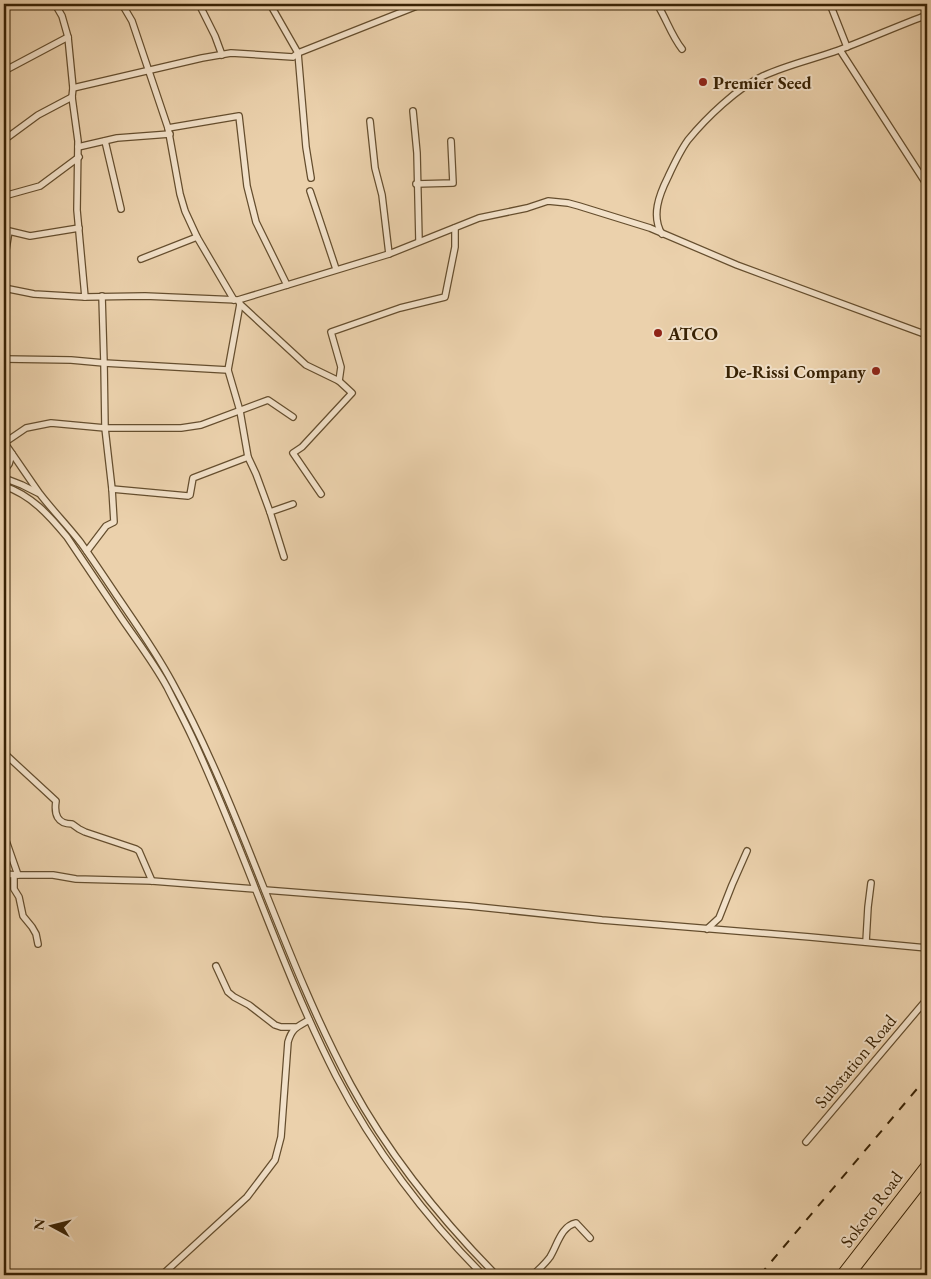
<svg xmlns="http://www.w3.org/2000/svg" width="931" height="1279" font-family="'EB Garamond',serif">
<style>
.lines{fill:none;stroke-linecap:round;stroke-linejoin:round}
.street-casing{stroke:#654e2e;stroke-width:8}
.primary-casing{stroke:#382204;stroke-width:11}
.street{stroke:#f2e1c9;stroke-width:5.5}
.primary{stroke:#ebd1ac;stroke-width:9}
.rail{stroke:#382204;stroke-width:2;stroke-dasharray:9 9;stroke-linecap:butt}
.poi-dot{fill:#8f2418;stroke:#f2e1c9;stroke-width:2}
.labels{text-anchor:middle;dominant-baseline:central;stroke-width:4;stroke-linejoin:round;paint-order:stroke}
.poi-label{font-size:18px;font-weight:bold;fill:#382204;stroke:#f2e1c9;text-anchor:start}
.street-label{font-size:18px;fill:#382204;stroke:#f2e1c9}
</style>
<rect width="100%" height="100%" fill="#ebd1ac"/>
<filter id="stains"><feTurbulence type="fractalNoise" baseFrequency=".004" numOctaves="4"/><feColorMatrix values="0 0 0 0 .2 0 0 0 0 .09 0 0 0 0 .02 0 0 0 .5 -.17"/></filter>
<radialGradient id="worn" r=".72"><stop offset=".6" stop-color="#630" stop-opacity="0"/><stop offset="1" stop-color="#630" stop-opacity=".3"/></radialGradient>
<g class="lines">
<defs>
<g id="street">
<polyline points="55,4 62,16 68,37 73,88 72,97 78,141 77,210 85,297"/>
<polyline points="122,4 132,21 168,128 180,194 185,211 197,237 234,300"/>
<polyline points="199,4 215,36 222,55"/>
<path d="M 657,4 C 666,18 671,35 682,49"/>
<polyline points="830,4 847,47"/>
<polyline points="840,50 927,185"/>
<polyline points="4,71 68,37"/>
<polyline points="73,88 202,58 231,53 293,57 298,53 270,4"/>
<polyline points="413,111 417,153 419,241"/>
<polyline points="370,121 375,168 382,195 389,254"/>
<polyline points="168,128 239,116 247,186 256,222 287,285"/>
<polyline points="4,140 38,115 72,97"/>
<polyline points="105,141 121,209"/>
<polyline points="78,147 117,138 170,134"/>
<polyline points="311,178 306,147 298,53 422,4"/>
<polyline points="416,184 453,183 451,141"/>
<polyline points="310,191 336,269"/>
<polyline points="4,196 40,186 79,157"/>
<path d="M 662,234 C 651,216 659,195 668,177 C 674,164 680,151 688,140 C 706,118 737,88 763,76 C 787,65 814,59 839,50 C 868,39 898,26 927,15"/>
<polyline points="141,259 197,237"/>
<polyline points="4,288 34,294 85,297 145,296 238,300 389,254 479,218 527,208 548,201 568,203 579,206 650,228 737,265 927,335"/>
<polyline points="5,288 5,256 9,231 30,236 79,228"/>
<polyline points="239,302 240,304 228,370 240,411 248,457 256,474 270,512 284,557"/>
<polyline points="240,304 306,365 339,381 352,393 302,447 293,453 321,494"/>
<polyline points="4,359 71,360 104,363 228,370"/>
<polyline points="339,381 341,367 331,332 400,308 445,297 455,247 455,228"/>
<path d="M 4,442 C 16,459 28,477 40,494 C 53,511 68,526 81,543 C 93,560 105,578 117,596 C 136,624 156,652 172,682 C 243,811 281,955 351,1085 C 389,1155 440,1218 496,1275"/>
<polyline points="4,443 26,428 51,423 105,428 181,428 201,425 268,400 293,417"/>
<polyline points="4,471 9,464 12,454"/>
<polyline points="4,478 22,485 38,493"/>
<path d="M 4,486 C 31,495 49,515 67,537 C 85,564 104,592 122,619 C 137,641 154,663 167,687 C 175,703 184,720 192,737 C 244,848 280,966 336,1076 C 373,1148 426,1218 483,1275"/>
<polyline points="112,489 188,496 190,495 193,478 248,457"/>
<polyline points="270,512 293,504"/>
<polyline points="87,551 106,526 114,522 112,489 105,428 104,363 102,296"/>
<path d="M 4,753 L 56,801 C 54,814 57,824 72,824 L 79,829 L 85,832 L 136,849 L 139,851 L 152,881"/>
<polyline points="4,835 18,875"/>
<polyline points="4,874 18,875 53,875 76,879 152,881 255,889"/>
<polyline points="14,875 14,889 19,897 23,916 32,927 36,934 38,944"/>
<polyline points="265,890 469,906 602,920 810,937 927,948"/>
<polyline points="707,929 719,918 732,885 747,851"/>
<polyline points="866,942 868,907 871,883"/>
<polyline points="216,966 228,992 234,997 249,1005 275,1025 281,1027 295,1027"/>
<polyline points="806,1142 927,999"/>
<path d="M 162,1275 L 247,1197 L 275,1160 L 281,1137 L 288,1042 C 292,1028 297,1027 309,1020"/>
<path d="M 533,1275 C 539,1269 545,1264 550,1257 C 557,1246 561,1226 576,1223 L 590,1238"/>
</g>
<g id="primary">
<polyline points="841,1275 927,1164"/>
<polyline points="850,1275 927,1176"/>
</g>
</defs>
<use href="#street" class="street-casing"/>
<use href="#primary" class="primary-casing"/>
<use href="#street" class="street"/>
<use href="#primary" class="primary"/>
<polyline class="rail" points="760,1275 927,1077"/>
</g>
<g class="poi-dot">
<circle cx="703" cy="82" r="5"/>
<circle cx="658" cy="333" r="5"/>
<circle cx="876" cy="371" r="5"/>
</g>
<g class="labels">
<g class="poi-label">
<text x="713" y="82">Premier Seed</text>
<text x="668" y="333">ATCO</text>
<text x="866" y="371" text-anchor="end">De-Rissi Company</text>
</g>
<g class="street-label">
<text transform="translate(855 1061) rotate(-50)">Substation Road</text>
<text transform="translate(871 1209) rotate(-53)">Sokoto Road</text>
</g>
</g>
<rect width="931" height="1279" fill="none" stroke="#ebd1ac" stroke-width="20"/>
<rect x="5" y="5" width="921" height="1269" fill="none" stroke="#382204" stroke-width="2.5"/>
<rect x="10" y="10" width="911" height="1259" fill="none" stroke="#382204"/>
<g transform="translate(52 1226) rotate(277)" stroke="#f2e1c9" stroke-width="4" paint-order="stroke">
<path d="M0-4L9 19L0 12L-9 19Z" fill="#382204"/>
<text y="-8" font-size="14" font-weight="bold" text-anchor="middle" fill="#382204">N</text>
</g>
<rect width="100%" height="100%" filter="url(#stains)"/>
<rect width="100%" height="100%" fill="url(#worn)"/>
</svg>
